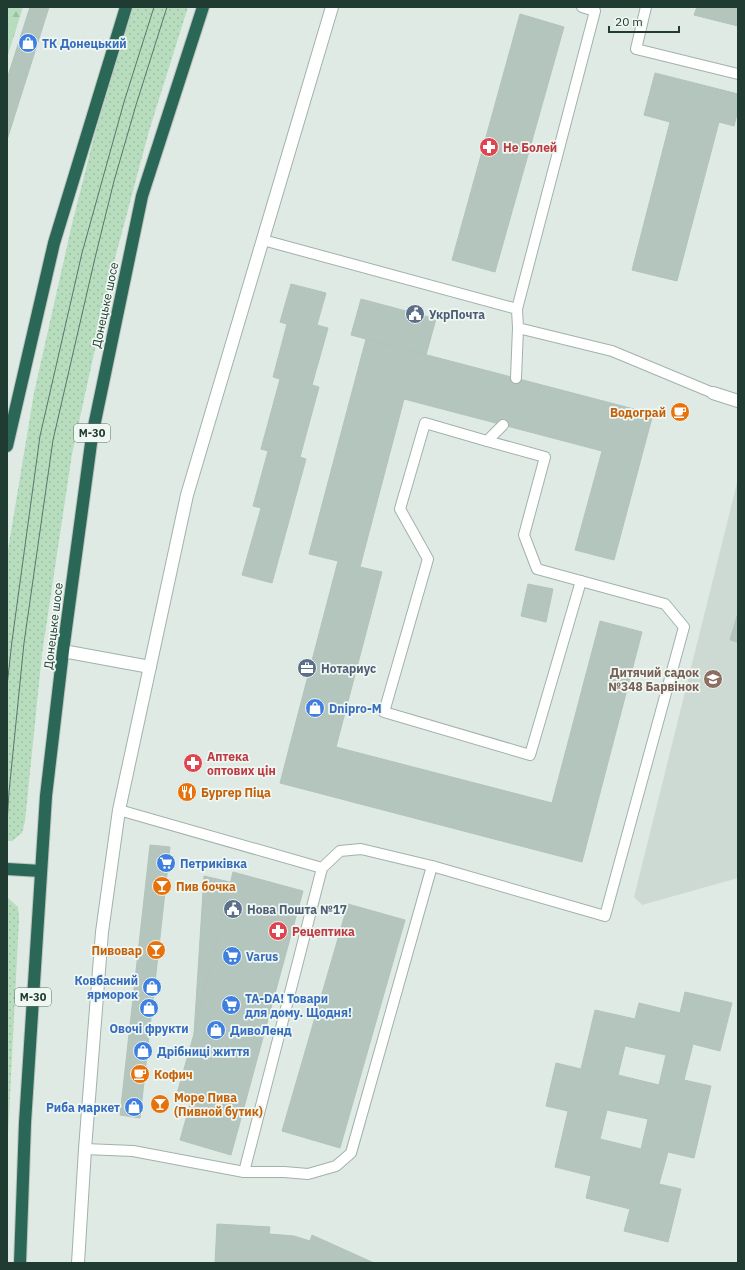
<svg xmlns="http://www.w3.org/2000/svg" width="745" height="1270" font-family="'IBM Plex Sans',sans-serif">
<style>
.built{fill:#cddad3}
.grass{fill:url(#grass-dots)}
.forest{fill:url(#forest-firs)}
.building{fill:#b4c5bd;stroke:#b1c4bb;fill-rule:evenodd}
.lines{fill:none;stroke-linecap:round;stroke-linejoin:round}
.lane-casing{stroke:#a2b2ab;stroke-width:12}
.street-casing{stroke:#a2b2ab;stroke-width:14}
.highway-casing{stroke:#bcc4c1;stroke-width:14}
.lane{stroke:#fff;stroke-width:10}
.street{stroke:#fff;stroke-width:12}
.highway{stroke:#2b6756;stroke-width:12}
.tram{stroke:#5a776c;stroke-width:1}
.labels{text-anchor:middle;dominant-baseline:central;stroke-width:3.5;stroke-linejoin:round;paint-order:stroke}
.shield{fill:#eff7f2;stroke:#5e736b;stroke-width:1}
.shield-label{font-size:11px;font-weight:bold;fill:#203b31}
.shop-label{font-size:12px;font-weight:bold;fill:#366cbe;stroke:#eff7f2;text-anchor:start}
.health-label{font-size:12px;font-weight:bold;fill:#be3a42;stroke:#eff7f2;text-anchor:start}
.street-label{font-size:12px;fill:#203b31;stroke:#eff7f2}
.service-label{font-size:12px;font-weight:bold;fill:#4e5e75;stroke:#eff7f2;text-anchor:start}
.food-label{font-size:12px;font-weight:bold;fill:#c56008;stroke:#eff7f2;text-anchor:start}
.education-label{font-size:12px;font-weight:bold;fill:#785e54;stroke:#eff7f2;text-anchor:end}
</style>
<defs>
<pattern id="grass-dots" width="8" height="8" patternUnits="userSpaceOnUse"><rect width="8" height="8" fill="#b7dcbe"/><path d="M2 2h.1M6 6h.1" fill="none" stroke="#9dbea4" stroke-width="1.8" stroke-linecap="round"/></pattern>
<pattern id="forest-firs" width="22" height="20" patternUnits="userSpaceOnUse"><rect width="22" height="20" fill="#b7dcbe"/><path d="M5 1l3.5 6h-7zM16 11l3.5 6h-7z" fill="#9dbea4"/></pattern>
</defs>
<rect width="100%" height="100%" fill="#dfeae4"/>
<polygon class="built" points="738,479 738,878 642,905 634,897"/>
<g class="grass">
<polygon points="133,7 188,7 149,131 114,262 72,454 42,654 25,821 22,833 12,841 7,841 7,556 34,393 72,224 95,133"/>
<polygon points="7,897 18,907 19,919 7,1154"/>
</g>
<polygon class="forest" points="7,7 23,7 7,58"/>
<g class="building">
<polygon points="30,7 49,7 7,140 7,79"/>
<polygon points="697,7 738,7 738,26 694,15"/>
<polygon points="520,14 564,27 495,272 452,260"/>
<polygon points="655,73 738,94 738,110 734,126 719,122 677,281 632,270 670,122 644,115"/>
<polygon points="291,284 326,293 317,325 328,328 312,385 319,387 300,457 306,459 272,583 242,575 261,508 253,506 268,451 261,449 280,379 273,377 287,324 280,322"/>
<polygon points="361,299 436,319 426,355 351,335"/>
<polygon points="366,339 653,414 614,560 575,550 602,451 404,399 360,567 382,572 336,747 552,803 600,621 642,632 582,862 280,783 338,561 309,554"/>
<polygon points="528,584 553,589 546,622 521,616"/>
<polygon points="738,613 738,642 730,640"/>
<polygon points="150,845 170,847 140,1118 120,1115"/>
<polygon points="233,872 303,891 231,1155 180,1140 191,1101 176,1097 194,1034"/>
<polygon points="204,876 230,882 194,1034"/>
<polygon points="348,904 405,920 340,1148 282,1131"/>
<path d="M 685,992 L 732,1003 L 720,1051 L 693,1044 L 684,1080 L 711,1086 L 694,1158 L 668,1152 L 659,1184 L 681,1189 L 668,1242 L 624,1231 L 630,1209 L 586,1198 L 591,1176 L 555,1167 L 568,1111 L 546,1106 L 556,1063 L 581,1069 L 595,1010 L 635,1019 L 639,1003 L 680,1013 ZM 625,1046 L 666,1055 L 659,1085 L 618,1075 ZM 607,1110 L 648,1119 L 641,1149 L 600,1139 Z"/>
<polygon points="217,1224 270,1227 269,1234 294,1236 310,1241 312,1235 374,1263 215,1263"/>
</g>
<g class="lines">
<defs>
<g id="lane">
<polyline points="646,7 636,49 738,74"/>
<polyline points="263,240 517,309 518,328 612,351 713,393"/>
<polyline points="517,309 595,11 582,7"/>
<polyline points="516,378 518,328"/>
<polyline points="487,441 425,423 400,509 428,559 384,712 530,755 581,581"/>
<polyline points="119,810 322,868"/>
<polyline points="85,1149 133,1151 244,1172 284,1172 308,1174 336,1166 351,1153 432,866"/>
<polyline points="244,1172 322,868 340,851 361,849 432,866 605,916 684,627 665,604 537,569 524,535 545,457 487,441 503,425"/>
</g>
<g id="street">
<polyline points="713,393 738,401"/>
<polyline points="63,651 150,667"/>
<polyline points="78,1263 85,1149 102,932 119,810 187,495 332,7"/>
</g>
<g id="highway">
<polyline points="7,446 54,243 126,7"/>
<polyline points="7,869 41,871"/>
<polyline points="20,1263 25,1123 46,796 63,651 92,436 142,196 203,7"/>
</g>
</defs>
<use href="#lane" class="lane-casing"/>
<use href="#street" class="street-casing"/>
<use href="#highway" class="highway-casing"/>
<use href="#lane" class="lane"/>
<use href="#street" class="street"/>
<use href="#highway" class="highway"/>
<g class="tram">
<polyline points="7,686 12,641 40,436 82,253 124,102 154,7"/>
<polyline points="7,824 9,792 24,643 53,440 95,258 114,181 136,105 167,7"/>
</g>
</g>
<defs>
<symbol id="shop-disc" viewBox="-11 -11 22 22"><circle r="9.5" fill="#3f7fe0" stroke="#eff7f2"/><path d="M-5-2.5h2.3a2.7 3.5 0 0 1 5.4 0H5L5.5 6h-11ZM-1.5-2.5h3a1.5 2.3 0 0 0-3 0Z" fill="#fff"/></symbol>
<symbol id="pharmacy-disc" viewBox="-11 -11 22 22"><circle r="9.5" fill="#e0444e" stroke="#eff7f2"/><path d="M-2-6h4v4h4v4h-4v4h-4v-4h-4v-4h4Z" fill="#fff"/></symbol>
<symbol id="civic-disc" viewBox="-11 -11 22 22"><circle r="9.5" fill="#5c6f8a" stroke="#eff7f2"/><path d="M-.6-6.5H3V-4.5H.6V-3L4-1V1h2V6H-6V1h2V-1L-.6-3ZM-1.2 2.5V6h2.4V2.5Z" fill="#fff"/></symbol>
<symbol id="cafe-disc" viewBox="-11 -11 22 22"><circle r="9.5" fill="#e8710a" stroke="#eff7f2"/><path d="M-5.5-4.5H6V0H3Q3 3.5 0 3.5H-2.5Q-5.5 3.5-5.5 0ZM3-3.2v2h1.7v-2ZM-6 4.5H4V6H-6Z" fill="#fff"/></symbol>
<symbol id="office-disc" viewBox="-11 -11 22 22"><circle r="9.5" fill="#5c6f8a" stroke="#eff7f2"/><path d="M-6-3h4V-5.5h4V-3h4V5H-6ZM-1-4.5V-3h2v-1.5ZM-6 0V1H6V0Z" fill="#fff"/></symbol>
<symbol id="school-disc" viewBox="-11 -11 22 22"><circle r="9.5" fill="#8d6e63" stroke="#eff7f2"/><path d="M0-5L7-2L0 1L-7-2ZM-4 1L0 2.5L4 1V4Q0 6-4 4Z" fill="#fff"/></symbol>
<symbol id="restaurant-disc" viewBox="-11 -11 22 22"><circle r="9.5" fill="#e8710a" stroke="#eff7f2"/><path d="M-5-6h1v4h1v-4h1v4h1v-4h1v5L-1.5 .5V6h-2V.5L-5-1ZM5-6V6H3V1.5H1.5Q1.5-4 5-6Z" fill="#fff"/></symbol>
<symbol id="supermarket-disc" viewBox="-11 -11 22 22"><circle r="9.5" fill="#3f7fe0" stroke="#eff7f2"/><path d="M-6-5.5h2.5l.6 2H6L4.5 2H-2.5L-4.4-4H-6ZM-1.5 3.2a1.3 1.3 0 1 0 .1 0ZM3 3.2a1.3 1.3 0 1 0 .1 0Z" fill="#fff"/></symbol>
<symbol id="bar-disc" viewBox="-11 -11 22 22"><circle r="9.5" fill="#e8710a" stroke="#eff7f2"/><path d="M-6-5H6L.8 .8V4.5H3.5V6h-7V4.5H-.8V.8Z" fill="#fff"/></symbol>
</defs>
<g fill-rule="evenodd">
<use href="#shop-disc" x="17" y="32" width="22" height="22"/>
<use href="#pharmacy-disc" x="478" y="136" width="22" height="22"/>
<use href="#civic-disc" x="404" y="303" width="22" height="22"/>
<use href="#cafe-disc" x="669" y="401" width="22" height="22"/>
<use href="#office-disc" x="296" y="657" width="22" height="22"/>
<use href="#school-disc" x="702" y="668" width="22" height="22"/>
<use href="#shop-disc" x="304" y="697" width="22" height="22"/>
<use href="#pharmacy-disc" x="182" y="752" width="22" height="22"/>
<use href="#restaurant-disc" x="176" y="781" width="22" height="22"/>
<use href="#supermarket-disc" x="155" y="852" width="22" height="22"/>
<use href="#bar-disc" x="151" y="875" width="22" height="22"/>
<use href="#civic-disc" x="222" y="898" width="22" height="22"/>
<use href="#pharmacy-disc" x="267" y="920" width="22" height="22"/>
<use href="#bar-disc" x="145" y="939" width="22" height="22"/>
<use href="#supermarket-disc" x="221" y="945" width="22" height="22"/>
<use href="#shop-disc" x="141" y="976" width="22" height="22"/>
<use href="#supermarket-disc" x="220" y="994" width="22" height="22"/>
<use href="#shop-disc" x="138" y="997" width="22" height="22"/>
<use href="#shop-disc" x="205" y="1019" width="22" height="22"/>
<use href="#shop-disc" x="132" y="1040" width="22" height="22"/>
<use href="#cafe-disc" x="129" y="1063" width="22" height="22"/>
<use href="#bar-disc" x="149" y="1093" width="22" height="22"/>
<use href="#shop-disc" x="123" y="1096" width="22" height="22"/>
</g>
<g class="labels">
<g class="shield">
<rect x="74" y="424" width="36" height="18" rx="3"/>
<rect x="15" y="988" width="36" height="18" rx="3"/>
</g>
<g class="shield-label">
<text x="92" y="433">М-30</text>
<text x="33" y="997">М-30</text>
</g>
<g class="shop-label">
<text x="42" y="43">ТК Донецький</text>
<text x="329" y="708">Dnipro-M</text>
<text x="180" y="863">Петриківка</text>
<text x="246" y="956">Varus</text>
<text x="138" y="980" text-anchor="end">Ковбасний<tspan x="138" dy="14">ярморок</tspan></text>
<text x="245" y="998">TA-DA! Товари<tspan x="245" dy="14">для дому. Щодня!</tspan></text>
<text x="149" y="1028" text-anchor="middle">Овочі фрукти</text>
<text x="230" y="1030">ДивоЛенд</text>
<text x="157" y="1051">Дрібниці життя</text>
<text x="120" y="1107" text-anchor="end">Риба маркет</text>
</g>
<g class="health-label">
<text x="503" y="147">Не Болей</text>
<text x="207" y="756">Аптека<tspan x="207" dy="14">оптових цін</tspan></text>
<text x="292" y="931">Рецептика</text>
</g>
<g class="street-label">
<text transform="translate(105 305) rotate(-78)">Донецьке шосе</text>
<text transform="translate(53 626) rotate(-83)">Донецьке шосе</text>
</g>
<g class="service-label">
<text x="429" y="314">УкрПочта</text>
<text x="321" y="668">Нотариус</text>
<text x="247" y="909">Нова Пошта №17</text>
</g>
<g class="food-label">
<text x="666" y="412" text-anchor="end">Водограй</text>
<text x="201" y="792">Бургер Піца</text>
<text x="176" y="886">Пив бочка</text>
<text x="142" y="950" text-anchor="end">Пивовар</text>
<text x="154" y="1074">Кофич</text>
<text x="174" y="1097">Море Пива<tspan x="174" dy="14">(Пивной бутик)</tspan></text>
</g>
<g class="education-label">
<text x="699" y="672">Дитячий садок<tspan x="699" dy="14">№348 Барвінок</tspan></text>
</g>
</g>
<rect width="745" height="1270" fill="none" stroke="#203b31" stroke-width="16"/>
<path d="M609 26v6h70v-6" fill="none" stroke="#203b31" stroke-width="2"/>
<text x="615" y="26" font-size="12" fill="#203b31" stroke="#eff7f2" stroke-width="3" paint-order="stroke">20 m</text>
</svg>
